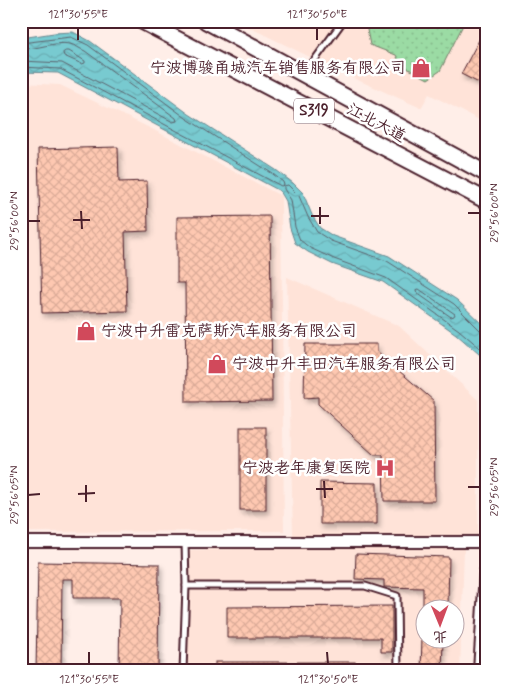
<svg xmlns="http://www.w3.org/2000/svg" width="508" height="692" font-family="Mynerve,'LXGW WenKai TC',sans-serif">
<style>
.built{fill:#ffe3d8;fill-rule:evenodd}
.grass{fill:url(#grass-dots);stroke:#727d68}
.water{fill:url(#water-waves);stroke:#66868e}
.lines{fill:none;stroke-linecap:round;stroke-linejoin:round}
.shore{stroke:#5c636d;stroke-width:1}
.building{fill:url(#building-cross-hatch);stroke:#4a1f2b;filter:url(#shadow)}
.lane-casing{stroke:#4a1f2b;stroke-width:9}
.street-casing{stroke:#4a1f2b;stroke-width:14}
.secondary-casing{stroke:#4a1f2b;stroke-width:18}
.primary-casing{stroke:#4a1f2b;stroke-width:19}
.lane{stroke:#fff;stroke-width:5}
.street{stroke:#fff;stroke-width:10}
.secondary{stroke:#fff;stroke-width:14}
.primary{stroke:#fff;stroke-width:15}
.ticks{fill:none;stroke:#4a1f2b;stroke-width:2}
.labels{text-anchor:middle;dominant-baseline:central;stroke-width:5;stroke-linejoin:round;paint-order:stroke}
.shield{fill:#fff;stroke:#80626b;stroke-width:1}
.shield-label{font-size:15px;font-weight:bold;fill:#4a1f2b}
.poi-label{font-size:16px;fill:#4a1f2b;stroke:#fff;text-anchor:end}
.street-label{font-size:16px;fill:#4a1f2b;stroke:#fff}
.neatline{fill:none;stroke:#4a1f2b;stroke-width:2}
.ticks-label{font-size:12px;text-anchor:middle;fill:#4a1f2b}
</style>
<defs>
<pattern id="grass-dots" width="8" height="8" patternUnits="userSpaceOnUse" patternTransform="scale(1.25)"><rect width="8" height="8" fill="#9bdba4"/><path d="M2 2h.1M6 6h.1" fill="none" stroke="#87bc8d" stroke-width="1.8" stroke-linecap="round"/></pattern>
<pattern id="water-waves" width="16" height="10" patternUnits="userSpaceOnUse" patternTransform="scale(1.25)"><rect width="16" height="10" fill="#78cad0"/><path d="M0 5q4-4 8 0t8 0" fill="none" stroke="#69adb3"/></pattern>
<pattern id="building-cross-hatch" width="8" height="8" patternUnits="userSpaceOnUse" patternTransform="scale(1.25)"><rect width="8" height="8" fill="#fec8b1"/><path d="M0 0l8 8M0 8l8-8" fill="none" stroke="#dbab98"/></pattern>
<filter id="shadow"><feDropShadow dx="2.5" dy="4" stdDeviation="2.5" flood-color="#0004"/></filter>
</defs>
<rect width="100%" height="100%" fill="#ffeee8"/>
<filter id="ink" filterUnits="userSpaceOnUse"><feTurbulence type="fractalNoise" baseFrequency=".02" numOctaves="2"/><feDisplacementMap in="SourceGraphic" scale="10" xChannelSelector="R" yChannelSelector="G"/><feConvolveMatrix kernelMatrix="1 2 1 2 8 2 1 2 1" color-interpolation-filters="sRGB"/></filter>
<g filter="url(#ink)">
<g class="built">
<polygon points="236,21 487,21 487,124 429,94 421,108 351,77"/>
<polygon points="21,83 60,85 152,129 281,196 284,531 21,532"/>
<polygon points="287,277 399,326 478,400 478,536 293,536"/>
<path d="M 349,547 L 464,549 L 460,671 L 187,671 L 187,550 ZM 426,610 L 456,610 L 456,640 L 426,640 Z"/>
</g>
<polygon class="grass" points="370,21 465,21 440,71 428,79 401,65 396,55 370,45 367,30"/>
<polygon class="water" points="73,32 90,41 189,114 276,170 293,183 303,193 312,215 320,228 333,236 389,256 457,300 487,329 487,361 456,334 383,282 332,264 308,252 295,243 290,228 286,201 280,191 58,73 21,72 21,38 54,33"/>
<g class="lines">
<g class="shore">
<polyline points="21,43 71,37 88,45 186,118 273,174 283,182 284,185 281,186 60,69 21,67"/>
<path d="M 21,49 C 37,50 54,41 70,44 C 75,45 80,49 85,51 L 176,118 L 177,121 L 173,122 L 62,63 L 21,61"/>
<polygon points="66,51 69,51 85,61 85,63 82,64 64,56 63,53"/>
<polygon points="419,289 455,314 454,316 451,317 417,293 416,290"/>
<polyline points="487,332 481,331 454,304 387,261 331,241 317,232 308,217 299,196 288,185 284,186 284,189 291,200 295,227 300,240 310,248 334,259 386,278 459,330 487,354"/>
</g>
</g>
<g class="building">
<polygon points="487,25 487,87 461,74"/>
<polygon points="118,147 119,182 147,181 148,231 125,232 127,311 42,313 38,149"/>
<polygon points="270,216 272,401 186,402 185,283 177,283 177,217"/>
<polygon points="305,344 377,344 377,352 434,401 435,501 384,501 383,455 374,455 318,404 318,397 304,398"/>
<rect x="240" y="427" width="26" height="83"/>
<polygon points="320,482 377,483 377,524 320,524"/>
<polygon points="356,554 449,557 448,605 423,604 423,588 384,587 384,580 355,579"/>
<polygon points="38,562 159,564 158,671 119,671 120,598 73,598 73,579 62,579 61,671 36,671"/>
<polygon points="423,604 444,604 444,610 426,610 426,640 443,640 442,671 421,671"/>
<polygon points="392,606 392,652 381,652 381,638 227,638 227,607"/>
<rect x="215" y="662" width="140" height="9"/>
</g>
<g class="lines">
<defs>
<g id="lane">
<polyline points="306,72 343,21"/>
<polyline points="185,542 186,586"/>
<polyline points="183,671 186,586 365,586 397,596 398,671"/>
</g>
<polyline id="street" points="21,542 487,542"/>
<polyline id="secondary" points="481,671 487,572"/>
<g id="primary">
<polyline points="142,21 487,201"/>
<polyline points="206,21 487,174"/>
</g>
</defs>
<use href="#lane" class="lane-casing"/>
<use href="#street" class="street-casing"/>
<use href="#secondary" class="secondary-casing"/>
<use href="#primary" class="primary-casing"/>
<use href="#lane" class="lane"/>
<use href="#street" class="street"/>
<use href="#secondary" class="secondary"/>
<use href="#primary" class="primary"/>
</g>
</g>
<path class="ticks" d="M 78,28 L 78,40M 317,28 L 317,40M 320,207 L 320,224M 81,211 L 82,229M 468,213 L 480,213M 311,216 L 329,216M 73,220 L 90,220M 28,221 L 40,221M 324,481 L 325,498M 86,485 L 86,502M 468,487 L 480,487M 316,489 L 333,489M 78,494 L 95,493M 28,495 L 40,494M 89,652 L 89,664M 327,652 L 328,664"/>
<defs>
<symbol id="shop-bare" viewBox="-9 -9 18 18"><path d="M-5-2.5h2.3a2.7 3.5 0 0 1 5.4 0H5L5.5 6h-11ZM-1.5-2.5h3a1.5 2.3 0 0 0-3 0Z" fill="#d1495b" stroke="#fff" stroke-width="2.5" paint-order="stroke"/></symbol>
<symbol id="hospital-bare" viewBox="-9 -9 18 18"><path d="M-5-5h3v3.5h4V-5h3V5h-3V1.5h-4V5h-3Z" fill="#d1495b" stroke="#fff" stroke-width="2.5" paint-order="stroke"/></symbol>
</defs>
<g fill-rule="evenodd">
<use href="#shop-bare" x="407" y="54" width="28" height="28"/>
<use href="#shop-bare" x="72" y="317" width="28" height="28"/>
<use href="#shop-bare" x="203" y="350" width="28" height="28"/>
<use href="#hospital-bare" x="371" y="454" width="28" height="28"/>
</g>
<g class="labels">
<rect class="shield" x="294" y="98.5" width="40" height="25" rx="4"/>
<g class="shield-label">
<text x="314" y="111">S319</text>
</g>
<g class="poi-label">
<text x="406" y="68">宁波博骏甬城汽车销售服务有限公司</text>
<text x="101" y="331" text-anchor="start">宁波中升雷克萨斯汽车服务有限公司</text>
<text x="232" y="364" text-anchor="start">宁波中升丰田汽车服务有限公司</text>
<text x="370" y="468">宁波老年康复医院</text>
</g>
<g class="street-label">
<text transform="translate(376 123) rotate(28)">江北大道</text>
</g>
</g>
<rect width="508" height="692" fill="none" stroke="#fff" stroke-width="55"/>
<g transform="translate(440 624) rotate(179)"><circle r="24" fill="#ffffff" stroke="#b7a5aa"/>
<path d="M0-4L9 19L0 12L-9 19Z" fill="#d1495b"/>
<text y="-8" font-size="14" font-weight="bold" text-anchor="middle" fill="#4a1f2b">北</text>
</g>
<rect x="28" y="28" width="452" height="636" class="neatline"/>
<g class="ticks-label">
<text x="78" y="18">121°30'55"E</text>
<text x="317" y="18">121°30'50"E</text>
<text transform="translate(494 213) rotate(-90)" y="4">29°56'00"N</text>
<text transform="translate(14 221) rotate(-90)" y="4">29°56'00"N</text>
<text transform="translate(494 487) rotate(-90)" y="4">29°56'05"N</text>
<text transform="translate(14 495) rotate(-90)" y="4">29°56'05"N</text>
<text x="89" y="683">121°30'55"E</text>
<text x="328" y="683">121°30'50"E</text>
</g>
</svg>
